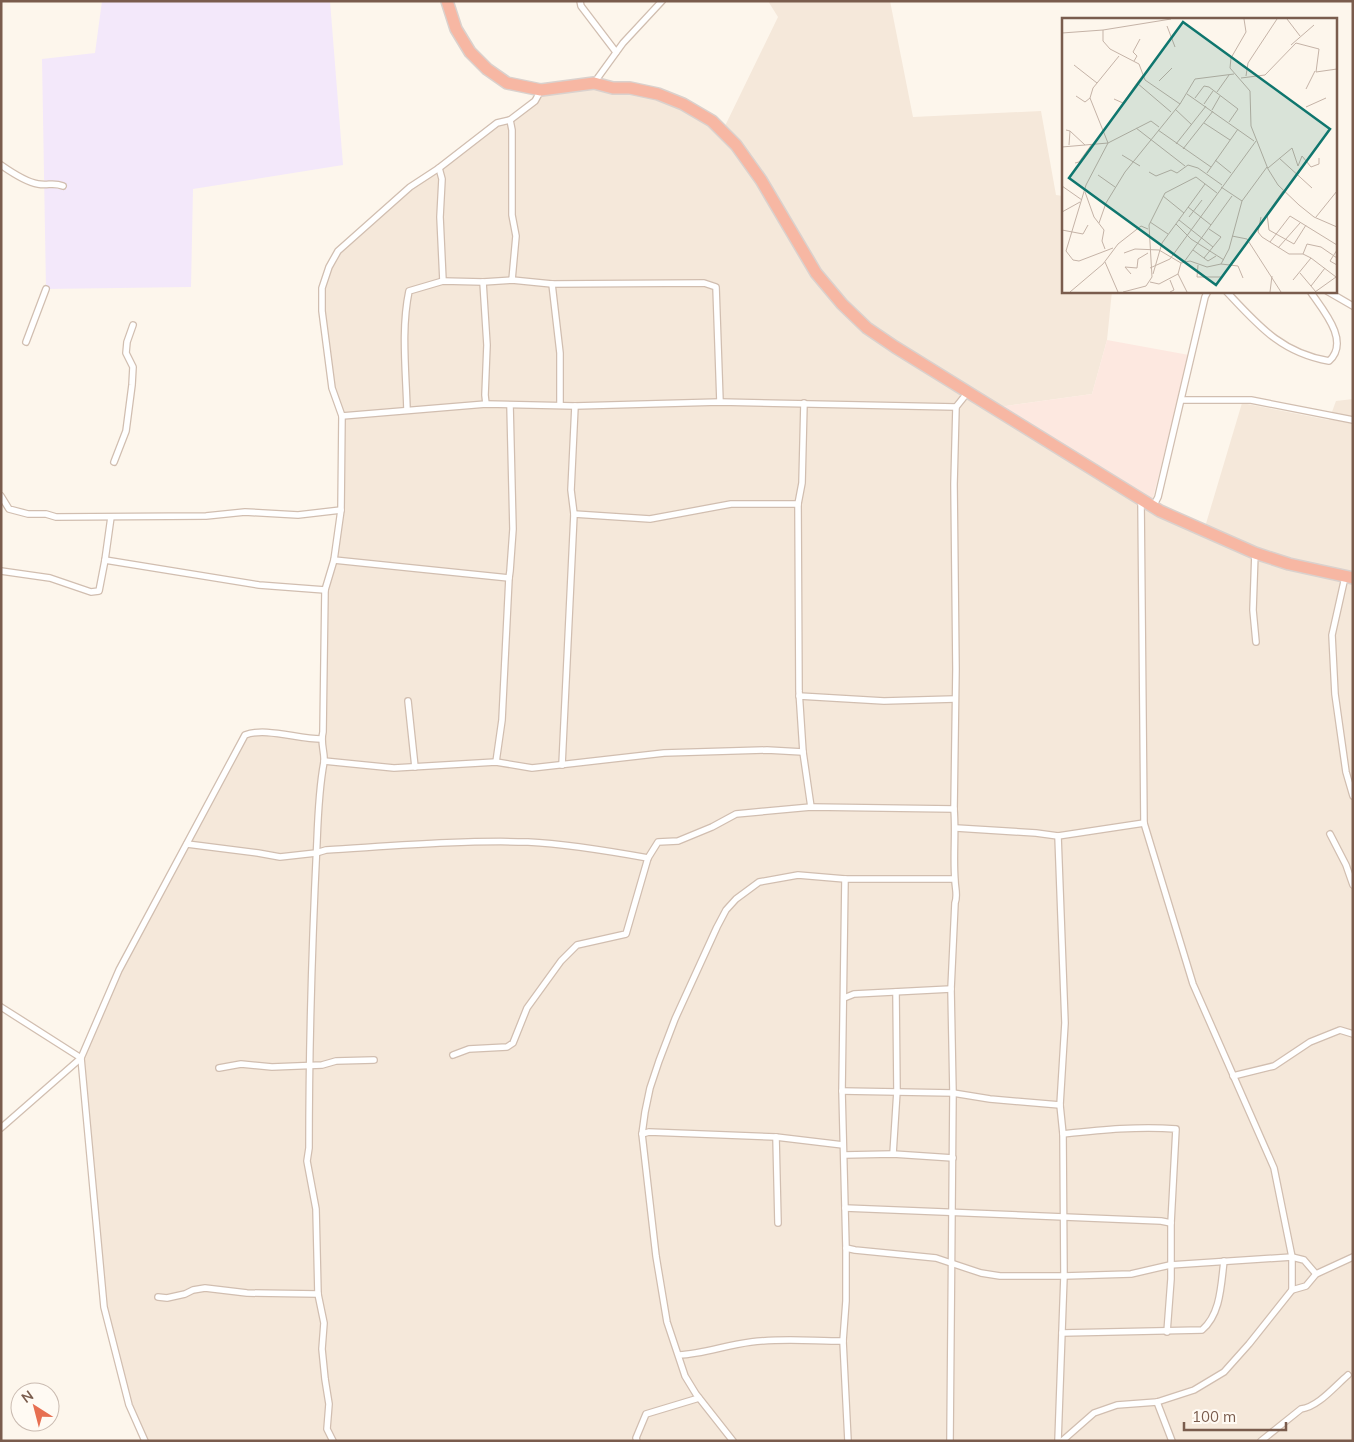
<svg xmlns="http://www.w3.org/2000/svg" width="1354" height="1442" font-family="Mulish,sans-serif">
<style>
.residential{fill:#f5e8da}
.commercial{fill:#fde8e0}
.education{fill:#f3e8fa}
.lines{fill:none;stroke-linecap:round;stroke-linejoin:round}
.street-casing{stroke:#d1beb0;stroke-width:8}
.highway-casing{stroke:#dad1cd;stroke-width:14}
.street{stroke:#fff;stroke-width:5.5}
.highway{stroke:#f7b7a3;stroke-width:11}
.inset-road{fill:none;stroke:#c5b3a7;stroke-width:1}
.view{fill:#0f766e;fill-opacity:0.15;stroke:#0f766e;stroke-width:2.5}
.inset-edge{fill:none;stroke:#7a5c4d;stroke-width:2.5}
</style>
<rect width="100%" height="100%" fill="#fdf6ec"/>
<g class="residential">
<polygon points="768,1 890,1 913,117 1041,111 1056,195 1063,196 1063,291 1112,291 1107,340 1092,394 999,407 869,325 819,271 724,128 778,17"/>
<polygon points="594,87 657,98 682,108 710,124 733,148 839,306 1158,514 1353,582 1353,1441 148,1441 132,1404 106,1307 83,1059 121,971 246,737 252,735 279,736 306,742 324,741 327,591 336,561 344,416 334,388 325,311 325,288 331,268 340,253 412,189 441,170 498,126 511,122 537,103 542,94"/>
<polygon points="1353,399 1353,574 1256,550 1205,527 1242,403 1329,420 1336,401"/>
</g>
<polygon class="commercial" points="1107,340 1189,355 1152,502 999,407 1092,394"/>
<polygon class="education" points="102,1 330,1 343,165 193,189 191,287 46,289 42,59 95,53"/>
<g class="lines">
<defs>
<g id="street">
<polyline points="580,1 581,6 616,52"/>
<polyline points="594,83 623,43 662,1"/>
<polyline points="510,120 512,130 512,215 516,236 512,280"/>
<path d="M 1,165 C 11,172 26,182 38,184 C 48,186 53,182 63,186"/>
<polyline points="439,168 442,179 440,217 443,281"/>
<polyline points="483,282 487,345 485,395 486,404"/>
<polyline points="552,284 560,353 560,405"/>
<path d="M 1226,291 C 1258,325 1281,353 1329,361 C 1351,341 1322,309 1310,291"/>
<polyline points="1327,291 1353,306"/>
<polyline points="26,342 46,289"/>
<polyline points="1182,400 1251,400 1353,420"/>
<polyline points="804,403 802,483 798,504 799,691 803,752 811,807"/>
<path d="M 407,410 C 406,371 401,329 409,291 L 443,281 L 483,282 L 512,280 L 552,284 L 704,283 L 716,287 L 720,402"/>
<polyline points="342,416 486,404 575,406 720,402 956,407"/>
<polyline points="114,462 126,431 132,385 133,367 126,353 127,342 133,325"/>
<polyline points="1,496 9,509 28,514 46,514 56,517 206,516 245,512 298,515 341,510"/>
<polyline points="1141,501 1144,823 1193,984 1274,1168 1292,1257 1292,1290"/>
<polyline points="1153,507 1158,497 1205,297 1208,291"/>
<polyline points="574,514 650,519 731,504 798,504"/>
<polyline points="1255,553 1253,610 1256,642"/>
<polyline points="105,560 111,517"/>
<polyline points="334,560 509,578"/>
<polyline points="1,571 50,578 91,592 99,591 105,560 259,585 325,590"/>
<polyline points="1345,577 1332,635 1335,694 1346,772 1353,796"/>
<polyline points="799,696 884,701 955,699"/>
<polyline points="408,701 415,767"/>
<polyline points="324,761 394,768 496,762 532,768 664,753 767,750 803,752"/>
<polyline points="496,762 502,720 509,578 510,571 513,529 510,405"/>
<polyline points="562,765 574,514 571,490 575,406"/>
<polyline points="956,828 1036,833 1058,836 1144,823"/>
<polyline points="1330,834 1346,865 1353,885"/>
<polyline points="1058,836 1065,1023 1060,1105 1063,1134 1064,1276 1058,1441"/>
<path d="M 187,844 L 258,853 L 280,857 L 316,853 L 326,850 C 393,846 461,840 528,842 C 568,844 609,851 648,858"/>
<polyline points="845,879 842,1091 846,1248 846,1301 843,1341 848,1441"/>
<polyline points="844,998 854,994 951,989"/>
<polyline points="1,1007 81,1058 104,1307 129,1405 145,1441"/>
<polyline points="453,1055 469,1049 507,1047 513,1043 527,1008 561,961 577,945 626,934 648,858 658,842 678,841 712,827 736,814 811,807 954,809"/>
<polyline points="219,1068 241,1064 272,1067 322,1065 336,1061 374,1060"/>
<polyline points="1233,1076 1274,1066 1310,1042 1340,1030 1353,1034"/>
<polyline points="842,1091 953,1093 990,1099 1060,1105"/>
<path d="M 1,1128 L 81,1058 L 119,970 L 245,735 C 265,727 298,739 321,739"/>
<polyline points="642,1134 649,1132 776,1137 843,1145"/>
<path d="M 1063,1134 C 1101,1130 1138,1126 1176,1129 L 1171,1223 L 1171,1279 L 1167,1332"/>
<polyline points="776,1137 778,1223"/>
<polyline points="893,1154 897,1091 896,992"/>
<polyline points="844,1155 893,1154 953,1158"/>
<polyline points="845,1208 1161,1221 1171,1223"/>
<polyline points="846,1248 855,1250 936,1258 981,1273 1000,1276 1064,1276 1131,1274 1170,1265 1292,1257 1304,1260 1316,1274"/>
<polyline points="158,1297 167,1298 185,1294 193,1290 205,1288 247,1293 318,1294"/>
<path d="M 1062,1333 L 1202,1330 C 1221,1314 1221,1284 1224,1261"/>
<path d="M 679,1355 C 703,1354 726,1345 751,1342 C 781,1338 812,1341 843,1341"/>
<polyline points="1157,1402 1172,1441"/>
<path d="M 333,1441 L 327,1429 L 329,1404 L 325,1379 L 322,1349 L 324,1323 L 318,1294 L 316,1209 L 307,1161 L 309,1148 C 309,1046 312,943 317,841 C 318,814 319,788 324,762 C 325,752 320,743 323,732 L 325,590 L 334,560 L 341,510 L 342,416 L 332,388 L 322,311 L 322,288 L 329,267 L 338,251 L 410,187 L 439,168 L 497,123 L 510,120 L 535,101 L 541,90"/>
<polyline points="637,1441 636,1438 646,1414 699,1398"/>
<polyline points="733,1441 696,1394 685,1376 667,1322 656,1256 642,1134 645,1112 650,1088 659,1061 675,1019 717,927 726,910 736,899 759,882 798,875 845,879 954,879"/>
<path d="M 950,1441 L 953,1093 L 951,989 L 955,903 C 958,895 955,888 955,880 C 953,856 956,833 954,809 L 956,669 L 954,484 L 956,407 L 968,392"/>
<polyline points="1062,1441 1094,1413 1117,1405 1157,1402 1194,1390 1224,1372 1249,1344 1292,1290 1306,1286 1316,1274 1353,1257"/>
<path d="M 1261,1441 L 1301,1409 C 1318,1407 1335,1386 1348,1375"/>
</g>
<polyline id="highway" points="447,1 456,29 470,52 487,69 507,83 541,90 594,83 613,88 630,88 658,94 683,104 712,121 736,145 761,180 816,273 842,304 867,328 895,347 1160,511 1255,553 1289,564 1353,578"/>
</defs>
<use href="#street" class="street-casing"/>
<use href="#highway" class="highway-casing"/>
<use href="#street" class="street"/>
<use href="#highway" class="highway"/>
</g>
<g transform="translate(1062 18)">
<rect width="275" height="275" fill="#fdf6ec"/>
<path class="inset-road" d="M 182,1 L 184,14 L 169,40 L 168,50 L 188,73 L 189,108 L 206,151 L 216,167 L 237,187 L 252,199 L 275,209M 225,1 L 238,18M 105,8 L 113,29M 41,12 L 41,23 L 48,31 L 77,46 L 83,62 L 118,86M 0,15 L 41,12 L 109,1M 229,27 L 252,7M 72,43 L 75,38 L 71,34 L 78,21M 12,47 L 35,65M 81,57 L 75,65 L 109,94M 184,58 L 186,45 L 215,1M 179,60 L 203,57 L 234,25 L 257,31 L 254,54 L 275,51M 97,63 L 110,50M 244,71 L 253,53M 155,74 L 167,57M 125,76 L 192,123M 14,78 L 23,84 L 28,80 L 46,125 L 24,167 L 4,233 L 11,242 L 17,243 L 51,230M 28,80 L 31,70 L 57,38M 133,80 L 142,68 L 147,69 L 176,91 L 167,104M 52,81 L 61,85 L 75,65M 142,86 L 151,73M 244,89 L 264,80M 113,91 L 130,107M 150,92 L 158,78M 142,105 L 168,122M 74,110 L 123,148M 4,112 L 8,113 L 7,127M 96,112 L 149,149M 8,113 L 23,127M 114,126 L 144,88M 0,129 L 46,125 L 89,103 L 97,109M 121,131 L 151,93M 60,137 L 78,148M 217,140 L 250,170M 153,142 L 169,155M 13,145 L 17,144 L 30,126M 206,150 L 230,130 L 236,148 L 240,138 L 249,149 L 257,146 L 257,140M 87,154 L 94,158 L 109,152 L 115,155 L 126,147 L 136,150 L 160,167M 145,155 L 176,111M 36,157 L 53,169M 0,168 L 20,182M 159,169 L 180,183M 221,173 L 205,196 L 207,212 L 232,226 L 244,207M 23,174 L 32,199 L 42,212 L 40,223 L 43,231M 101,178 L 122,195M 126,189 L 149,207M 0,194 L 18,184M 127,199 L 140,182M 199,199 L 196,214 L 200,219 L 227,236 L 241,236 L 249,240 L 274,259M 254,199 L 275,173M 117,202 L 151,229M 88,204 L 106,216M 37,205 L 44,185 L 63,154 L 118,86 L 133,61 L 172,56M 114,206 L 129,221 L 162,242M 0,212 L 21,216 L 26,207M 170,218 L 185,221 L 219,274M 208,224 L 228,198 L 275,227M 216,230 L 238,205M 131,232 L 146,243 L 154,238M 275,232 L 268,243 L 275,247M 62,235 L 73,231 L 97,232 L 119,245 L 128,243 L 145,249 L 159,246 L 176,248 L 181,260M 241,236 L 245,226 L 259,229 L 275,240M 142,240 L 159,219 L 147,211M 43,244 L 56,274M 122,244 L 170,178M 119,245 L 116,256 L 125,274M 159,246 L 167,231 L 180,183 L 205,149M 136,247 L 135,259 L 159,259M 88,250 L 108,241 L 194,123M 238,255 L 254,274M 69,256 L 63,249 L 75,250 L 76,241 L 86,235M 91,256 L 100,225 L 143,166M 231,262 L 249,240M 88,264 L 97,266 L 116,256M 249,268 L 263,250M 8,274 L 41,246 L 56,226 L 79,208 L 86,211M 61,274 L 84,268 L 90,259 L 87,207 L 103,175 L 134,159 L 155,175M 108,274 L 112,272 L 108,262M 208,274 L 210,258M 253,274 L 274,259"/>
<path class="view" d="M 121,4 L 268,111 L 154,267 L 7,160 Z"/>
<rect width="275" height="275" class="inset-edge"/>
</g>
<rect width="1354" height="1442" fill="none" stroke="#7a5c4d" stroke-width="5"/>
<g transform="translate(35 1407) rotate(324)"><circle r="24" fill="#fffaf3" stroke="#cabbb1"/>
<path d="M0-4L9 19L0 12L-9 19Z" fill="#e76f51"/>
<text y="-8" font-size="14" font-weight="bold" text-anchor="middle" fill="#7a5c4d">N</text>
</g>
<path d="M1184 1422v8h102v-8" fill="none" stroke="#7a5c4d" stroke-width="2.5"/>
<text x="1192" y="1422" font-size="15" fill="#7a5c4d" stroke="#fffaf3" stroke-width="4" paint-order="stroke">100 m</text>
</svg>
